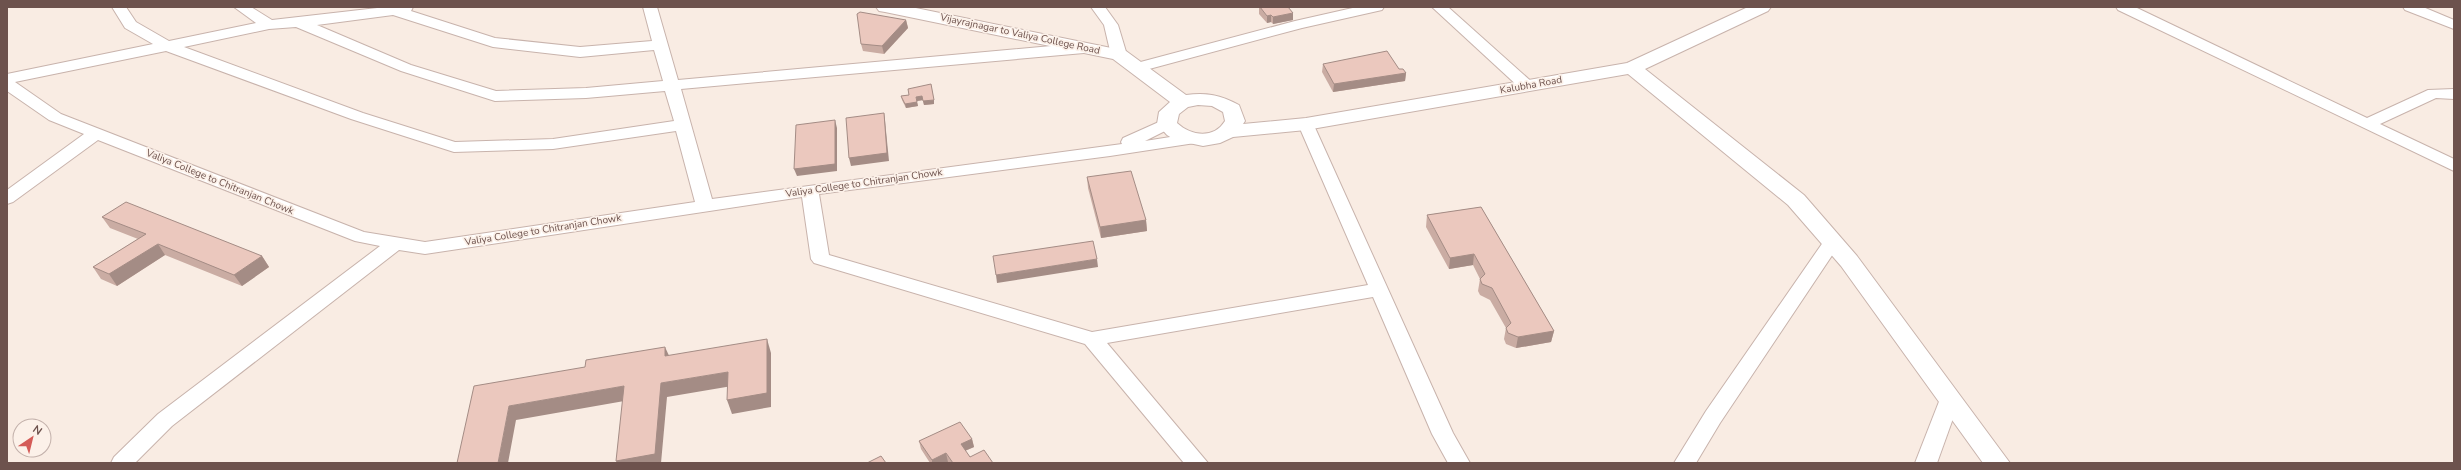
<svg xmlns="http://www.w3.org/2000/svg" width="2461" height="470" font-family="'Nunito Sans',sans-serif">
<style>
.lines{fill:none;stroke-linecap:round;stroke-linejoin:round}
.minor-casing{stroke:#c8b3ac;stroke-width:2}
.tertiary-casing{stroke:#c8b3ac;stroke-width:2}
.minor{fill:#fff;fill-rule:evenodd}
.tertiary{fill:#fff;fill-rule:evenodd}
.wall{fill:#caaca3}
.shaded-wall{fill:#a48c85}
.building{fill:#ebc8be;stroke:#a48c85}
.labels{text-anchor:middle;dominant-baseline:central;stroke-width:3.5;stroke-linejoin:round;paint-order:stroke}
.street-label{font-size:10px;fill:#6d524d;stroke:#fcf1e9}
</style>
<rect width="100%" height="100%" fill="#f9ece3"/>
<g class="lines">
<defs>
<g id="minor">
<path d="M 112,7 L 126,7 L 136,22 L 169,41 L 256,23 L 234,7 L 251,7 L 272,20 L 386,7 L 413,7 L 411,11 L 495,38 L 580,47 L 652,41 L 643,7 L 657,7 L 678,80 L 1084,43 L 1089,45 L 1092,48 L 1089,51 L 1084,53 L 681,89 L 712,199 L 1122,144 L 1121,142 L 1123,138 L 1161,121 L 1173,121 L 1175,124 L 1173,127 L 1145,141 L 1189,134 L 1195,135 L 1197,139 L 1195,143 L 1110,156 L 819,194 L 829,255 L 1092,332 L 1368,285 L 1298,124 L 1300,121 L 1312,121 L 1453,433 L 1470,463 L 1448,463 L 1432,434 L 1373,297 L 1107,343 L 1208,463 L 1184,463 L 1085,344 L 814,263 L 811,259 L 802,197 L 425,254 L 399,250 L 172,426 L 135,463 L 111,463 L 114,457 L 158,414 L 380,246 L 355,241 L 98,140 L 13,202 L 7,204 L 7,190 L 84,134 L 49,120 L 7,91 L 7,74 L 153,44 L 125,28 ZM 393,15 L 493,47 L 580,57 L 654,50 L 663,81 L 586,88 L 496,91 L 411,65 L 317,25 ZM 296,27 L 401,71 L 495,101 L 586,98 L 665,91 L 674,121 L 553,139 L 455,142 L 363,113 L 184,47 L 269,29 ZM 166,51 L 351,119 L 454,152 L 553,149 L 676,131 L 695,202 L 425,242 L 364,232 L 61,114 L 15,82 Z"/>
<polygon points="1091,7 1105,7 1118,25 1127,55 1124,58 1114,58 1111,55 1104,25"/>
<polygon points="1357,7 1384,7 1382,10 1302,28 1138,72 1130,67 1133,64 1295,21"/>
<polygon points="1432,7 1448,7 1533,83 1535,86 1533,89 1521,89"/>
<polygon points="2116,7 2135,7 2367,118 2428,90 2454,89 2454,99 2436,98 2380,124 2454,159 2454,171 2118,10"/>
<polygon points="2403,7 2423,7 2454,20 2454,29 2405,10"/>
<polygon points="1832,236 1838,238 1841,242 1720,423 1696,463 1674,463 1706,411 1826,238"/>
<polygon points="1950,391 1957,394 1960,399 1937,463 1915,463 1940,399 1943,394"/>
</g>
<path id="tertiary" d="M 876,7 L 911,7 L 1126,51 L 1186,95 C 1206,92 1221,95 1239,105 L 1245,121 L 1243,124 L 1306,118 L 1627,63 L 1748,7 L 1771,7 L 1768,11 L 1645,69 L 1804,195 L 1857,256 L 2010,463 L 1983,463 L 1841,266 L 1788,205 L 1628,74 L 1306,130 L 1233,137 L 1220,143 L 1203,146 L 1175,140 L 1167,135 L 1157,124 L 1159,112 L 1170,102 L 1113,59 L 885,12 L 879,11 ZM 1198,105 L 1212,106 L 1223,112 L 1225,121 C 1214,139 1191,136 1177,123 L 1179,114 L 1188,107 Z"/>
</defs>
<use href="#minor" class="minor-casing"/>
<use href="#tertiary" class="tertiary-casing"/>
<use href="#minor" class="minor"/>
<use href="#tertiary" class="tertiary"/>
</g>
<g class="wall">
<polygon points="1259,7 1288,7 1293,20 1273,24 1271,22 1267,23 1259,14"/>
<polygon points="906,20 908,28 884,54 863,51 861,44"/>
<polygon points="1323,64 1399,69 1406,73 1405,81 1333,92 1322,72"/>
<polygon points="931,84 934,104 924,105 923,100 917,101 918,106 906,108 902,100 901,96 909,95"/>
<polygon points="1087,177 1146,220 1147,231 1101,238 1088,188"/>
<polygon points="1481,207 1554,331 1551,342 1516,348 1506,344 1504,339 1506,328 1490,300 1480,295 1478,291 1480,279 1473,265 1449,269 1426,227 1427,215"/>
<polygon points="102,217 262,256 269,267 242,286 165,255 117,286 101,279 93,267 138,239 110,228"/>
<polygon points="972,439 974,447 965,451 970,457 993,463 949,463 948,462 945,463 930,463 921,449 919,441"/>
</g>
<g class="shaded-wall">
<polygon points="1293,13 1293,20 1273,24 1273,17"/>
<polygon points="1271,15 1271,22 1267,23 1267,16"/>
<polygon points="906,20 908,28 884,54 882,46"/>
<polygon points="1406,73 1405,81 1333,92 1334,84"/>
<polygon points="922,96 923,100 917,101 916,97"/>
<polygon points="934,100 934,104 924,105 923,101"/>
<polygon points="917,102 918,106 906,108 905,104"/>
<polygon points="884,113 885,121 889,161 851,166 849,158"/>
<polygon points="835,120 837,128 837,171 797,176 794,169"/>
<polygon points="1146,220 1147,231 1101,238 1100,227"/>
<polygon points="158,244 165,255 117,286 109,274"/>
<polygon points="1474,254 1473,265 1449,269 1450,258"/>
<polygon points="262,256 269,267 242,286 234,275"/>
<polygon points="1097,259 1098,267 997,283 996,275"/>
<polygon points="1554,331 1551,342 1516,348 1518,337"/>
<polygon points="767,339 771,353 771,407 732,414 727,400"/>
<polygon points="665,347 671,360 665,356"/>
<polygon points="728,372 732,386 667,397 661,463 617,463 616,461 661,383"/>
<polygon points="624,386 630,400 516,420 508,463 498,463 509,406"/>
<polygon points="972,439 974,447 962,452 961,444"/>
<polygon points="946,453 948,462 945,463 932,463 932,460"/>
</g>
<g class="building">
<polygon points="1260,7 1288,7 1293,13 1273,17 1271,15 1267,16"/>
<polygon points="860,12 906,20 882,46 861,44 857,14"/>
<polygon points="1387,51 1399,69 1403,69 1406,73 1334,84 1323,64"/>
<polygon points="931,84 934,100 923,101 922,96 916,97 917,102 905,104 901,96 909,95 908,89"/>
<polygon points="884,113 887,153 849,158 846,118"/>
<polygon points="835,120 835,164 794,169 796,125"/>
<polygon points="1131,171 1146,220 1100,227 1087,177"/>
<polygon points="126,202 262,256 234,275 158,244 109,274 93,267 146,234 102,217"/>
<polygon points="1481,207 1554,331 1518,337 1508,333 1506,328 1511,323 1492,288 1482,284 1480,279 1485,274 1474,254 1450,258 1427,215"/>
<polygon points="1093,241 1097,259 996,275 993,256"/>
<polygon points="767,339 767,393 727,400 728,372 661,383 655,454 616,461 624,386 509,406 498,463 457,463 474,386 585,367 586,360 665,347 665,356"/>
<polygon points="960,422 972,439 961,444 970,457 984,450 993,463 953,463 946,453 932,460 919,441"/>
<polygon points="881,456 886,463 867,463"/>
</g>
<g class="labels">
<g class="street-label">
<text transform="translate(1020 34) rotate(12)">Vijayrajnagar to Valiya College Road</text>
<text transform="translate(1531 85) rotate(-10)">Kalubha Road</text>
<text transform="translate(220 182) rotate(22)">Valiya College to Chitranjan Chowk</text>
<text transform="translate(864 183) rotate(-8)">Valiya College to Chitranjan Chowk</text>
<text transform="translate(543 230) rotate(-9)">Valiya College to Chitranjan Chowk</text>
</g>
</g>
<rect width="2461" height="470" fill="none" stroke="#6d524d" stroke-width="16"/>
<g transform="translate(32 438) rotate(35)"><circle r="19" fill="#fcf1e9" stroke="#c3b1ab"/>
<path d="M0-3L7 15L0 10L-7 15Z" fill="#d45b57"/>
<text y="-6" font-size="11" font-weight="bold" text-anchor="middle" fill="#6d524d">N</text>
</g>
</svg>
